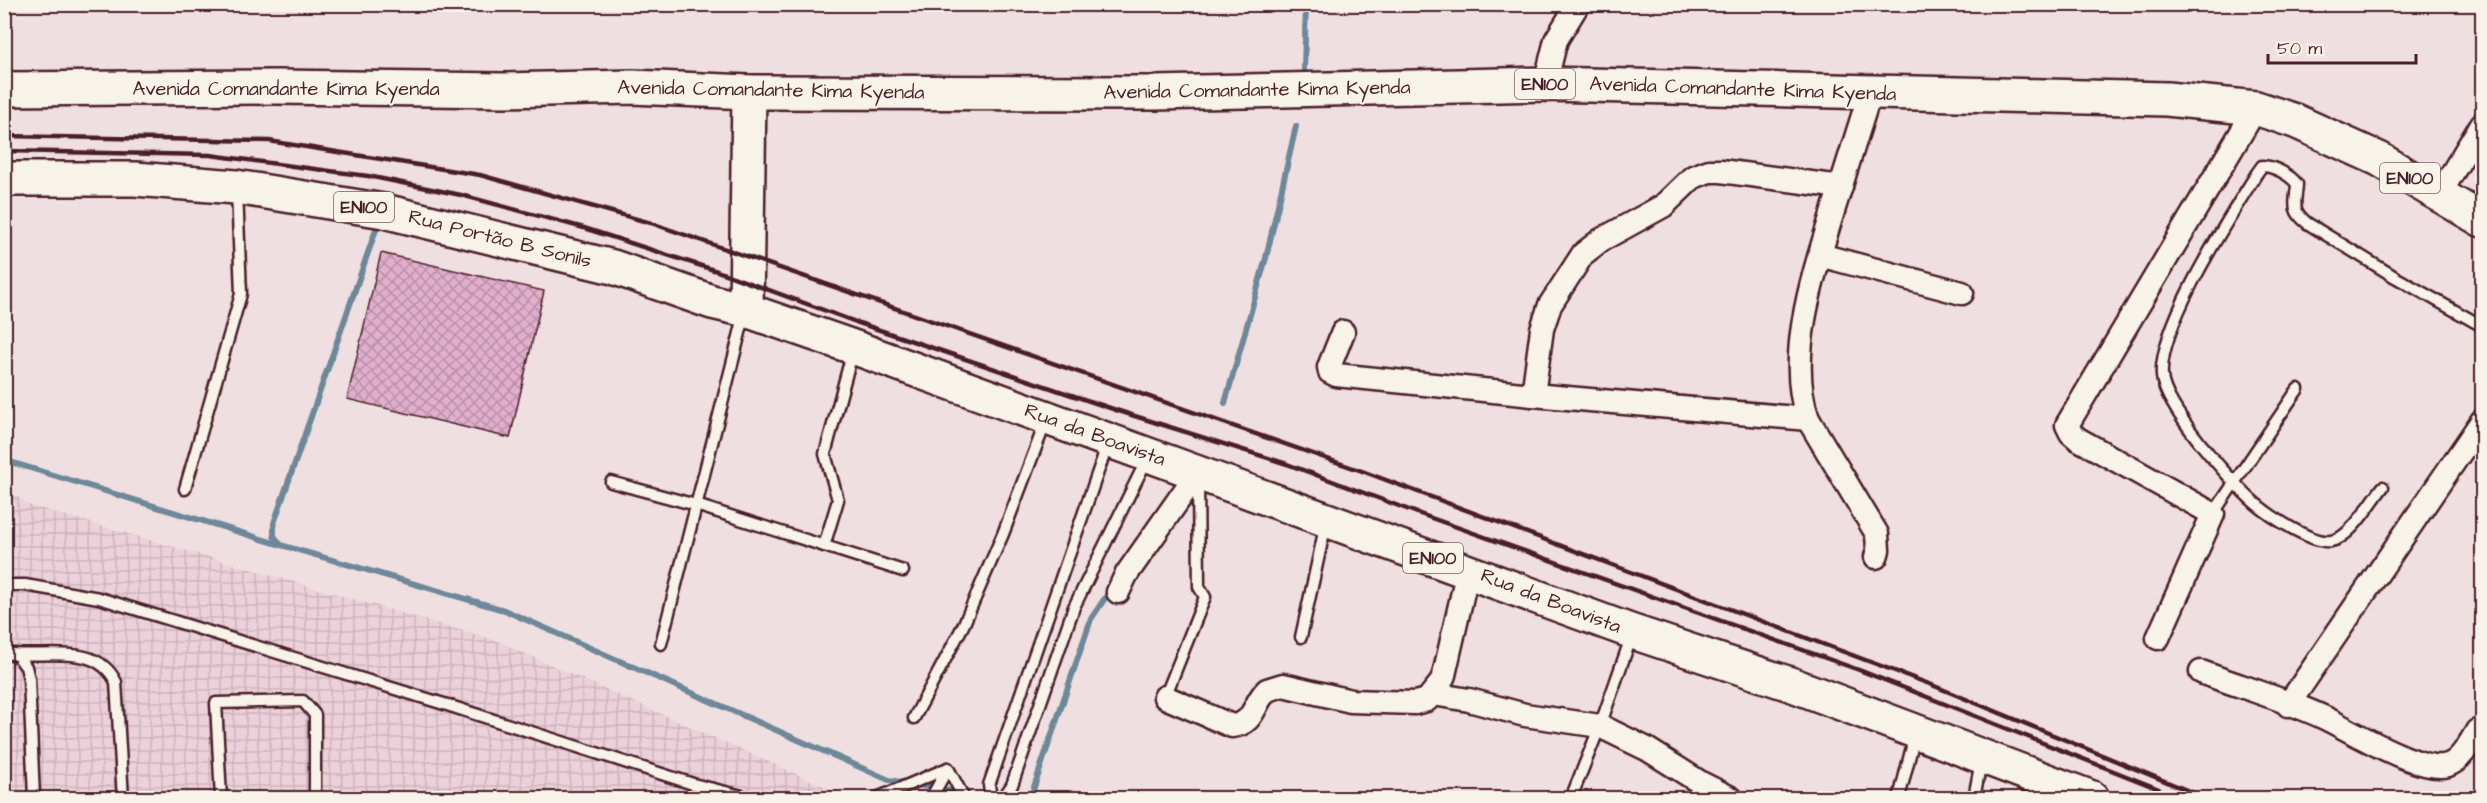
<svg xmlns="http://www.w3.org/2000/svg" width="2487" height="803" font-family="'Architects Daughter',sans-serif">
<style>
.industrial{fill:url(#industrial-grid)}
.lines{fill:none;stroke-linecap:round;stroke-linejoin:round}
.stream{stroke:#6c8899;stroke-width:6}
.building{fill:url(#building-cross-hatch);stroke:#4a1f2b;stroke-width:1.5}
.lane-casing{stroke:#4a1f2b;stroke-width:15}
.street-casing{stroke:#4a1f2b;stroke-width:27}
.primary-casing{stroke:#4a1f2b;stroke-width:38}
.lane{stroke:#f7f3e8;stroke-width:10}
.street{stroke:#f7f3e8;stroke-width:22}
.primary{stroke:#f7f3e8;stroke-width:33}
.rail{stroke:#4a1f2b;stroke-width:4.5}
.labels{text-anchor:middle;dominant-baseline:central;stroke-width:4.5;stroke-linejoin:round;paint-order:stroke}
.shield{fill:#f7f3e8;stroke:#7e5f64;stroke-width:1.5}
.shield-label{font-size:18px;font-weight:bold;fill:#4a1f2b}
.street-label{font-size:20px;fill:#4a1f2b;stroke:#f7f3e8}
</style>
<defs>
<pattern id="industrial-grid" width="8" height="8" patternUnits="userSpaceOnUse" patternTransform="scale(1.5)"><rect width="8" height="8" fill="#ecd1da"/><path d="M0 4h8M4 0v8" fill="none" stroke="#ccb3bb"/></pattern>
<pattern id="building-cross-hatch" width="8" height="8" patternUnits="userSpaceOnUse" patternTransform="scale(1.5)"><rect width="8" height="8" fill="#e1afcc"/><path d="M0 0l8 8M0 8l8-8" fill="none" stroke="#b88ea6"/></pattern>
</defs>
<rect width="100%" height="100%" fill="#f0dfe0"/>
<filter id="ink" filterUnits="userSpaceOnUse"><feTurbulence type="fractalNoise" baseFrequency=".0167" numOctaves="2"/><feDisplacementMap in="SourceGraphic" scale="12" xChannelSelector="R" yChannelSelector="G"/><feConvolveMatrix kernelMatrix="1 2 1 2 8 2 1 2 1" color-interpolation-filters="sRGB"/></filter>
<g filter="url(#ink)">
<polygon class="industrial" points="4,488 29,505 495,640 850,798 5,798"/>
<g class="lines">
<g class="stream">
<polyline points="1304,69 1306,4"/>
<polyline points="1225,403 1266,258 1296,126"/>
<polyline points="4,460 281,545 504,610 889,780 962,793"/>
<polyline points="281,545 274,536 274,523 379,221"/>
<polyline points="1022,798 1031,796 1091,619 1111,589"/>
</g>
</g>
<polygon class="building" points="381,253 544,291 510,438 347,399"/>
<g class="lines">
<defs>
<g id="lane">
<polyline points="611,482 696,505 903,571"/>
<path d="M 2383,487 C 2371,502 2350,539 2331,541 C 2312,544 2270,516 2255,503 C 2232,483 2164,407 2162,376 C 2158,326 2230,217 2257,173 L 2262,166 C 2274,166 2290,175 2297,184 C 2296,203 2290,209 2307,223 L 2395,277 L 2482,326"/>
<polyline points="185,489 241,294 237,190"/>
<polyline points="2213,514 2298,389"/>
<polyline points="824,546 838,500 825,454 853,350"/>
<polyline points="4,585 25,585 99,598 444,704 693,784 750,798"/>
<polyline points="1301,637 1326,523"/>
<polyline points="661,644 745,313"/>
<path d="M 4,653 C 43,660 95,640 116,682 L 123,798"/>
<polyline points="18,656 26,667 29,679 34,798"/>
<polyline points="1165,697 1205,597 1199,587 1198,478"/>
<polyline points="914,718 963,626 1003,534 1046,421"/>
<polyline points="221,798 216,703 303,701 315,715 315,798"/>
<polyline points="877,798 948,768 964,798"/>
<polyline points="931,798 948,768"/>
<polyline points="991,798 989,785 1108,443"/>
<polyline points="1003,798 1012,785 1074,607 1148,457"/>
<polyline points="1571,798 1600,726 1632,635"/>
<polyline points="1899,798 1915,735"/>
<polyline points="1974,798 1981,761"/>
</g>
<g id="street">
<polyline points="1545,84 1556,40 1578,4"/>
<path d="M 1870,93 C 1858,131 1846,169 1834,208 C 1815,270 1785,355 1808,419 L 1877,534 L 1878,550 L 1876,557"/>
<polyline points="2439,195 2482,124"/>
<polyline points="1820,255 1962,293"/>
<polyline points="1343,332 1329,367 1330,372 1336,375 1533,395 1808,419"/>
<polyline points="1533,395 1542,329 1550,305 1583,254 1601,240 1663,206 1693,177 1709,171 1721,171 1841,187"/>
<polyline points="1118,592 1126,575 1198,472"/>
<polyline points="2158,638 2213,514 2078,439 2071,433 2067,425 2256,108"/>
<path d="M 2201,672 C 2241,687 2287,700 2325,718 C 2350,730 2422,774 2448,765 C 2461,761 2470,743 2477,731"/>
<polyline points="1433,694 1469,700 1525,715 1600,726 1647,749 1701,783 1731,798"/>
<path d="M 1165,697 L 1232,726 C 1255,724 1253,703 1267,690 L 1283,685 L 1351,701 L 1415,703 L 1427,700 L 1440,684 L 1444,675 L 1468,570"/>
<polyline points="2288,705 2482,421"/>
</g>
<g id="primary">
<polyline points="4,89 276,87 504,90 632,87 749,92 1155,93 1545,84 2167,99 2256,108 2295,121 2379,159 2482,220"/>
<polyline points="4,179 135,179 236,187 384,211 613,267 712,302 746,310 853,347 1633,632 1793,685 2092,798"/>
<polyline points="746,310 749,92"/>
</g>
</defs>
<use href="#lane" class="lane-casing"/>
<use href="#street" class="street-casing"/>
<use href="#primary" class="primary-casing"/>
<use href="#lane" class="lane"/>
<use href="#street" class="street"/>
<use href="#primary" class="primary"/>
<g class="rail">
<polyline points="4,136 269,141 480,175 651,223 1362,471 1932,685 2206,798"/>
<polyline points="4,151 210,155 368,176 461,195 584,228 717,271 856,322 1122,412 1287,464 1420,514 1859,670 2159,789"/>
</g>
</g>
</g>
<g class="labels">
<g class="shield">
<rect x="1515" y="69" width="60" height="30" rx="4.5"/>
<rect x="2380" y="163" width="60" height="30" rx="4.5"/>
<rect x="334" y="192" width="60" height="30" rx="4.5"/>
<rect x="1403" y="543" width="60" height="30" rx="4.5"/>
</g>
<g class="shield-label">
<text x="1545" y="84">EN100</text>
<text x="2410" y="178">EN100</text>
<text x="364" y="207">EN100</text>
<text x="1433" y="558">EN100</text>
</g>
<g class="street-label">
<text x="286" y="89">Avenida Comandante Kima Kyenda</text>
<text transform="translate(1743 89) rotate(2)">Avenida Comandante Kima Kyenda</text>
<text transform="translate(771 90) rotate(1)">Avenida Comandante Kima Kyenda</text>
<text transform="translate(1257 90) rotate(-1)">Avenida Comandante Kima Kyenda</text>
<text transform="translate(500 239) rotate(14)">Rua Portão B Sonils</text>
<text transform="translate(1095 435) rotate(20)">Rua da Boavista</text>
<text transform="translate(1551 601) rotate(21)">Rua da Boavista</text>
</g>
</g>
<rect width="2487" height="803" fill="none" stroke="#f7f3e8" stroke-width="24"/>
<rect x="12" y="12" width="2463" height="779" fill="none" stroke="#4a1f2b" stroke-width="2" filter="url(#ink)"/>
<path d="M2268 54v9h148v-9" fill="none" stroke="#4a1f2b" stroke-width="3"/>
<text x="2277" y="54" font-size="18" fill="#4a1f2b" stroke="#f7f3e8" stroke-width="4.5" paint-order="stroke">50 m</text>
</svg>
